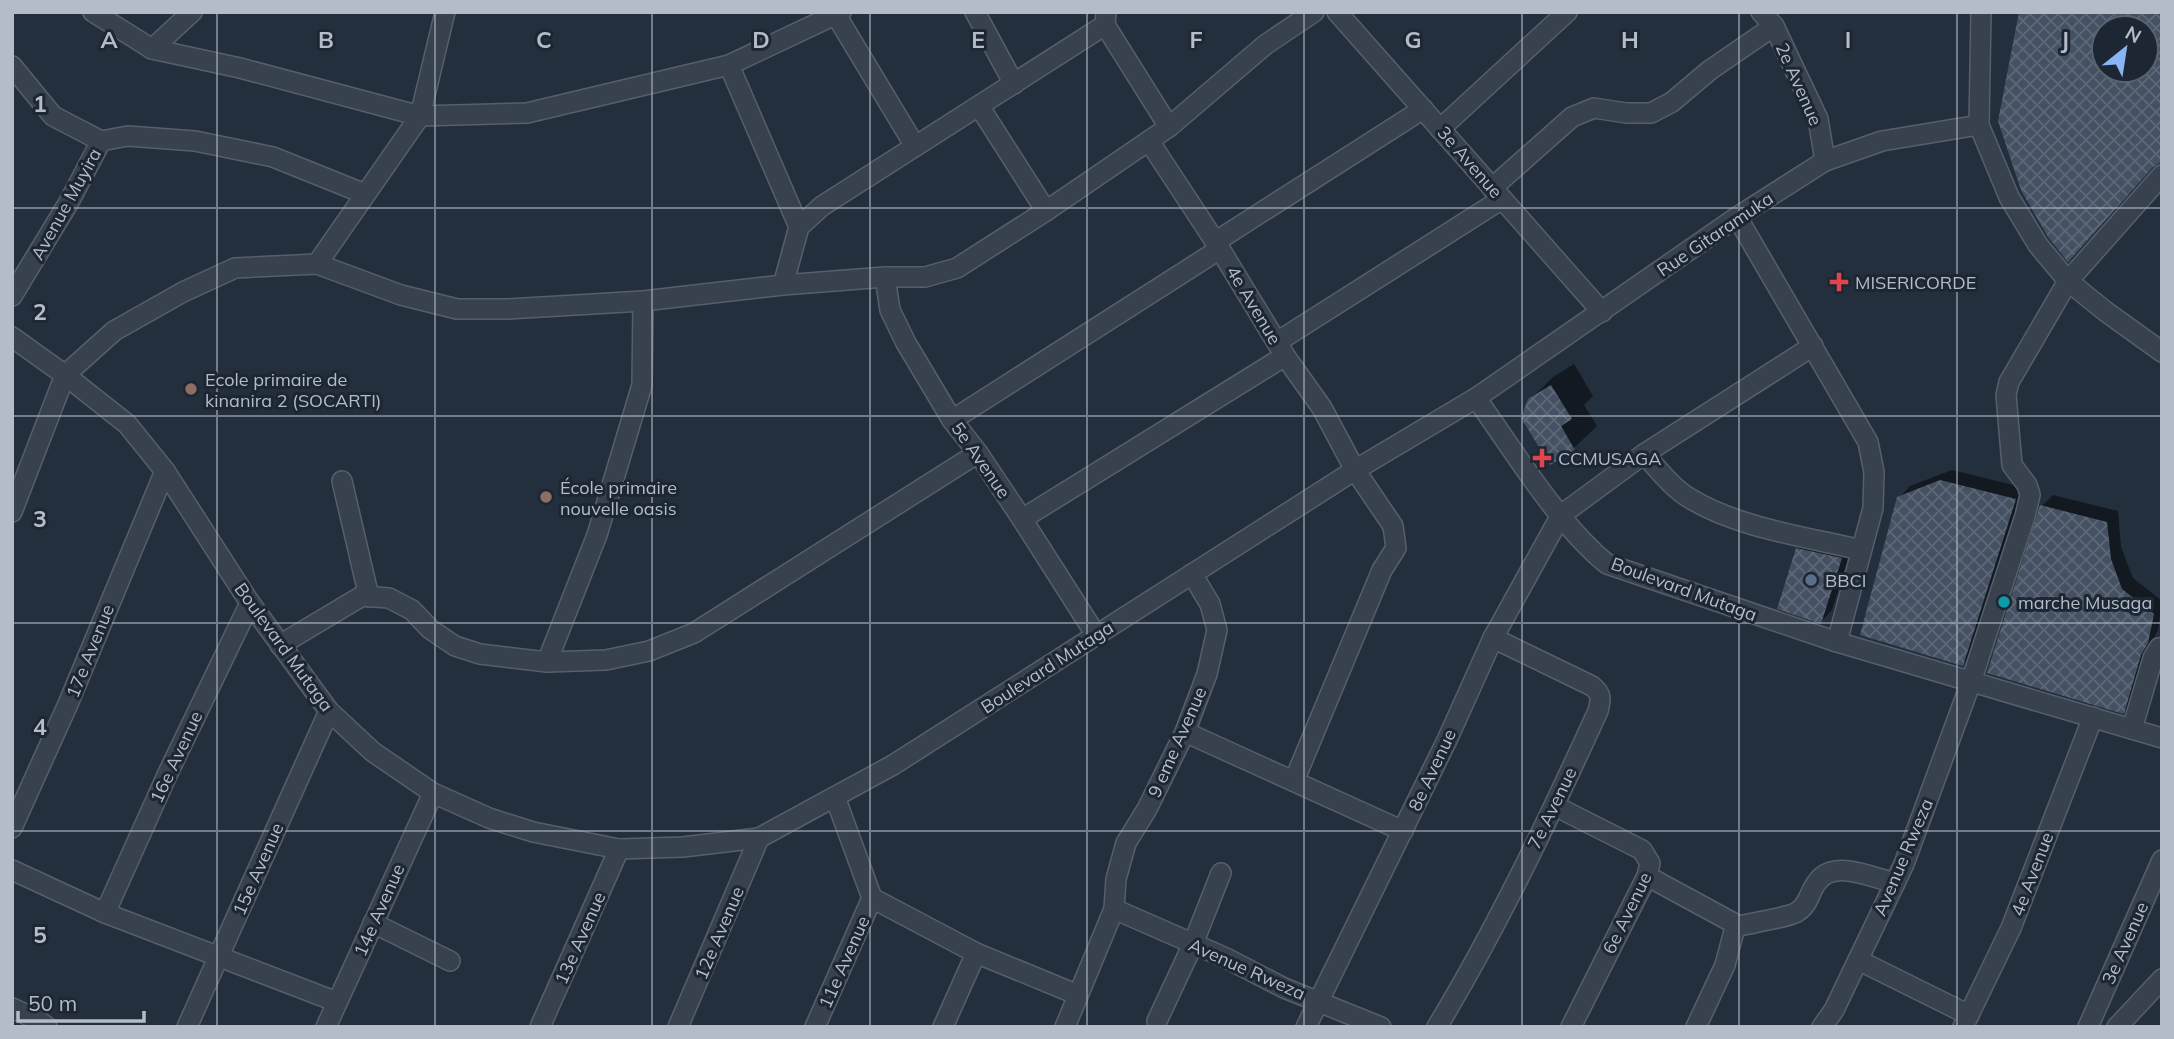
<svg xmlns="http://www.w3.org/2000/svg" width="2174" height="1039" font-family="Mulish,sans-serif">
<style>
.shadow{fill:#0007}
.building{fill:url(#building-cross-hatch);fill-rule:evenodd}
.lines{fill:none;stroke-linecap:round;stroke-linejoin:round}
.minor-casing{stroke:#565f6c;stroke-width:22}
.minor{stroke:#38414e;stroke-width:19}
.grid{fill:none;stroke:#b4bcc9;stroke-width:2;stroke-opacity:0.55}
.health-dot{fill:#e0444e;stroke:#1d2633;stroke-width:2.5}
.education-dot{fill:#8d6e63;stroke:#1d2633;stroke-width:2.5}
.service-dot{fill:#5c6f8a;stroke:#1d2633;stroke-width:2.5}
.culture-dot{fill:#0f9aa8;stroke:#1d2633;stroke-width:2.5}
.labels{text-anchor:middle;dominant-baseline:central;stroke-width:6;stroke-linejoin:round;paint-order:stroke}
.street-label{font-size:18px;fill:#b4bcc9;stroke:#1d2633}
.poi-label{font-size:18px;fill:#b4bcc9;stroke:#1d2633;text-anchor:start}
.grid-label{font-size:23px;text-anchor:middle;font-weight:bold;fill:#b4bcc9;stroke:#1d2633;stroke-width:6;stroke-linejoin:round;paint-order:stroke}
</style>
<defs>
<pattern id="building-cross-hatch" width="8" height="8" patternUnits="userSpaceOnUse" patternTransform="scale(1.75)"><rect width="8" height="8" fill="#455162"/><path d="M0 0l8 8M0 8l8-8" fill="none" stroke="#5d6877"/></pattern>
</defs>
<rect width="100%" height="100%" fill="#242f3e"/>
<g class="shadow">
<polygon points="1574,364 1593,396 1584,405 1597,426 1574,448 1551,463 1530,400 1553,377"/>
<polygon points="1952,470 2026,488 1974,653 1963,664 1899,498 1910,486"/>
<polygon points="2053,495 2118,511 2121,547 2133,578 2162,601 2158,630 2152,641 2134,701 2123,712 2042,506"/>
<polygon points="1809,538 1852,547 1832,610 1821,622 1798,549"/>
</g>
<g class="building">
<path d="M 2019,12 L 2157,12 L 2162,17 L 2162,161 L 2153,167 L 2068,262 L 2048,237 L 2021,190 L 1998,121 ZM 2104,28 L 2146,28 L 2146,70 L 2104,70 Z"/>
<polygon points="1551,385 1572,419 1561,426 1575,450 1550,465 1521,418 1528,399"/>
<polygon points="1940,480 2016,499 1963,666 1860,635 1897,497"/>
<polygon points="2040,505 2107,522 2111,559 2122,589 2154,614 2148,643 2141,655 2124,714 1987,673"/>
<polygon points="1796,548 1842,558 1821,624 1777,609"/>
</g>
<g class="lines">
<defs>
<g id="minor">
<polyline points="93,12 152,49 240,68 420,116 527,113 729,65 841,12"/>
<polyline points="975,12 1014,84"/>
<polyline points="1337,12 1602,312"/>
<polyline points="1761,12 1774,26 1818,119 1825,161"/>
<polyline points="1981,12 1979,125 2009,197 2038,245 2068,281 2105,311 2162,352"/>
<polyline points="836,15 915,146"/>
<polyline points="1105,25 1169,127"/>
<polyline points="152,49 192,12"/>
<polyline points="729,65 799,227"/>
<polyline points="12,66 53,116 101,141 69,202 12,296"/>
<polyline points="979,106 1046,211"/>
<polyline points="1440,129 1567,12"/>
<polyline points="101,141 128,136 195,141 273,157 365,194"/>
<polyline points="1149,141 1220,249 1285,356 1322,408 1355,470 1393,526 1396,548 1382,570 1294,781"/>
<polyline points="1492,188 1572,117 1594,108 1626,113 1651,113 1672,102 1710,70 1774,26"/>
<polyline points="1737,217 1868,442 1874,472 1873,508 1837,642"/>
<polyline points="1215,242 1423,109"/>
<polyline points="317,264 420,116 445,12"/>
<polyline points="885,277 890,310 906,343 952,420 978,453 1022,519 1096,635"/>
<polyline points="783,285 799,227 822,206 1105,25 1106,12"/>
<polyline points="12,337 65,375 127,424 165,471 250,603 329,711 373,752 433,793 489,818 533,832 619,849 683,847 759,838 893,765 1355,470 1476,398 1737,217 1825,161 1882,141 1979,125"/>
<polyline points="1277,342 1502,199"/>
<path d="M 1476,398 C 1514,451 1558,524 1607,564 L 1837,642 L 2162,738"/>
<polyline points="952,420 1220,249"/>
<path d="M 1644,454 C 1659,470 1672,488 1691,499 C 1739,528 1807,537 1861,550"/>
<polyline points="342,481 369,597"/>
<polyline points="12,512 65,375 114,331 183,292 235,268 317,264 401,295 457,309 507,309 643,301 783,285 885,277 925,277 957,268 1046,211 1169,127 1265,45 1314,12"/>
<polyline points="1022,519 1285,356"/>
<polyline points="280,645 362,596 389,598 412,610 430,629 455,646 480,654 547,662 606,660 649,651 694,633 978,453"/>
<polyline points="547,662 597,535 642,385 643,301"/>
<polyline points="2132,729 2153,658 2159,648 2162,648"/>
<polyline points="1185,732 1403,831"/>
<polyline points="835,797 872,898 976,953 1078,995"/>
<polyline points="1555,806 1642,850 1650,863 1647,876 1571,1027"/>
<polyline points="12,828 68,704 165,471"/>
<polyline points="12,870 105,913 337,1002"/>
<polyline points="1647,876 1739,926"/>
<polyline points="1114,909 1226,958 1284,988 1381,1027"/>
<polyline points="105,913 168,773 250,603"/>
<polyline points="373,923 450,961"/>
<polyline points="1858,960 1969,1015"/>
<polyline points="12,1008 38,1020 47,1027"/>
<polyline points="1157,1021 1193,944 1221,873"/>
<polyline points="187,1027 329,711"/>
<polyline points="326,1027 433,793"/>
<polyline points="540,1027 619,849"/>
<polyline points="678,1027 759,838"/>
<polyline points="815,1027 872,898"/>
<polyline points="943,1027 976,953"/>
<polyline points="1065,1027 1114,909 1116,879 1126,843 1147,809 1185,732 1207,674 1217,630 1210,604 1192,574"/>
<polyline points="1306,1027 1447,740 1493,638 1561,515 1644,454 1813,346"/>
<path d="M 1437,1027 C 1498,926 1549,818 1598,711 C 1601,699 1602,694 1592,686 L 1493,638"/>
<path d="M 1696,1027 L 1725,965 L 1734,931 L 1739,926 C 1751,923 1790,917 1797,912 C 1810,904 1809,891 1818,881 C 1835,859 1873,878 1895,883"/>
<polyline points="1822,1027 1834,1010 1904,864 1971,682 2025,516 2030,495 2027,485 2012,465 2006,395 2009,382 2068,281 2162,175"/>
<polyline points="1963,1027 2011,928 2093,717"/>
<polyline points="2088,1027 2162,860"/>
<polyline points="2117,1027 2162,979"/>
</g>
</defs>
<use href="#minor" class="minor-casing"/>
<use href="#minor" class="minor"/>
</g>
<path class="grid" d="M 217,12 L 217,1027M 435,12 L 435,1027M 652,12 L 652,1027M 870,12 L 870,1027M 1087,12 L 1087,1027M 1304,12 L 1304,1027M 1522,12 L 1522,1027M 1739,12 L 1739,1027M 1957,12 L 1957,1027M 12,208 L 2162,208M 12,416 L 2162,416M 12,623 L 2162,623M 12,831 L 2162,831"/>
<g class="health-dot">
<path d="M1835.5 271.5h7v7h7v7h-7v7h-7v-7h-7v-7h7z"/>
<path d="M1538.5 447.5h7v7h7v7h-7v7h-7v-7h-7v-7h7z"/>
</g>
<g class="education-dot">
<circle cx="191" cy="389" r="7"/>
<circle cx="546" cy="497" r="7"/>
</g>
<circle class="service-dot" cx="1811" cy="580" r="7"/>
<circle class="culture-dot" cx="2004" cy="602" r="7"/>
<g class="labels">
<g class="street-label">
<text transform="translate(1799 84) rotate(66)">2e Avenue</text>
<text transform="translate(1470 162) rotate(49)">3e Avenue</text>
<text transform="translate(66 204) rotate(-61)">Avenue Muyira</text>
<text transform="translate(1715 234) rotate(-34)">Rue Gitaramuka</text>
<text transform="translate(1254 305) rotate(59)">4e Avenue</text>
<text transform="translate(981 460) rotate(55)">5e Avenue</text>
<text transform="translate(1684 589) rotate(20)">Boulevard Mutaga</text>
<text transform="translate(284 647) rotate(54)">Boulevard Mutaga</text>
<text transform="translate(90 651) rotate(-68)">17e Avenue</text>
<text transform="translate(1047 667) rotate(-33)">Boulevard Mutaga</text>
<text transform="translate(1177 742) rotate(-66)">9 eme Avenue</text>
<text transform="translate(176 757) rotate(-65)">16e Avenue</text>
<text transform="translate(1432 770) rotate(-65)">8e Avenue</text>
<text transform="translate(1552 808) rotate(-64)">7e Avenue</text>
<text transform="translate(1903 857) rotate(-67)">Avenue Rweza</text>
<text transform="translate(258 869) rotate(-66)">15e Avenue</text>
<text transform="translate(2032 874) rotate(-69)">4e Avenue</text>
<text transform="translate(379 910) rotate(-66)">14e Avenue</text>
<text transform="translate(1627 913) rotate(-64)">6e Avenue</text>
<text transform="translate(719 933) rotate(-67)">12e Avenue</text>
<text transform="translate(580 938) rotate(-66)">13e Avenue</text>
<text transform="translate(2125 943) rotate(-66)">3e Avenue</text>
<text transform="translate(844 962) rotate(-66)">11e Avenue</text>
<text transform="translate(1247 969) rotate(24)">Avenue Rweza</text>
</g>
<g class="poi-label">
<text x="1855" y="282">MISERICORDE</text>
<text x="205" y="379">Ecole primaire de<tspan x="205" dy="21">kinanira 2 (SOCARTI)</tspan></text>
<text x="1558" y="458">CCMUSAGA</text>
<text x="560" y="487">École primaire<tspan x="560" dy="21">nouvelle oasis</tspan></text>
<text x="1825" y="580">BBCI</text>
<text x="2018" y="602">marche Musaga</text>
</g>
</g>
<g class="grid-label">
<text x="109" y="48">A</text>
<text x="326" y="48">B</text>
<text x="544" y="48">C</text>
<text x="761" y="48">D</text>
<text x="978" y="48">E</text>
<text x="1196" y="48">F</text>
<text x="1413" y="48">G</text>
<text x="1630" y="48">H</text>
<text x="1848" y="48">I</text>
<text x="2065" y="48">J</text>
<text x="40" y="112">1</text>
<text x="40" y="320">2</text>
<text x="40" y="527">3</text>
<text x="40" y="735">4</text>
<text x="40" y="943">5</text>
</g>
<rect width="2174" height="1039" fill="none" stroke="#b4bcc9" stroke-width="28"/>
<g transform="translate(2125 49) rotate(30)"><circle r="33" fill="#1d2633" stroke="#59626f" stroke-width="2"/>
<path d="M0-5L12 26L0 18L-12 26Z" fill="#8ab4f8"/>
<text y="-10" font-size="19" font-weight="bold" text-anchor="middle" fill="#b4bcc9">N</text>
</g>
<path d="M18 1011v10h126v-10" fill="none" stroke="#b4bcc9" stroke-width="3.5"/>
<text x="28" y="1011" font-size="21" fill="#b4bcc9" stroke="#1d2633" stroke-width="5" paint-order="stroke">50 m</text>
</svg>
